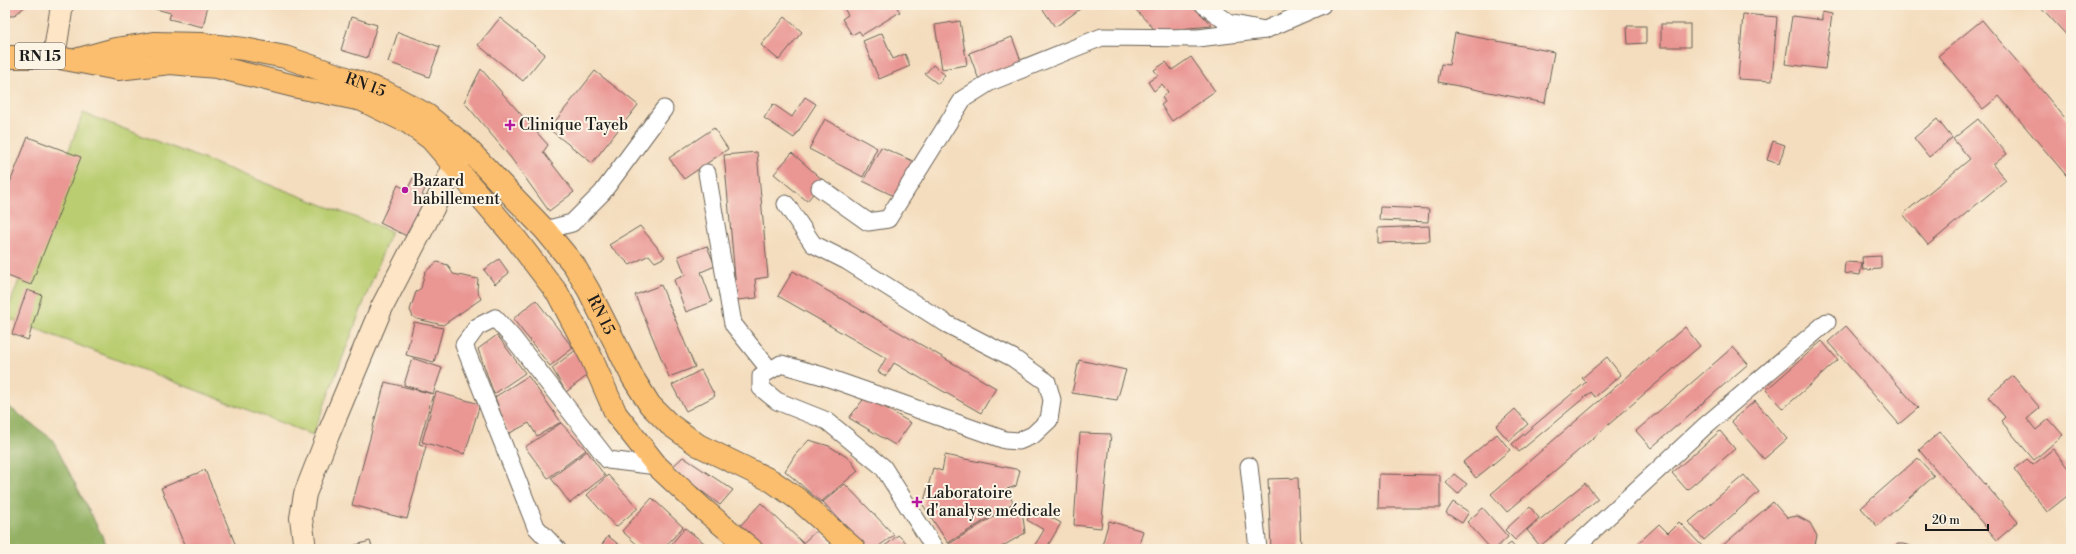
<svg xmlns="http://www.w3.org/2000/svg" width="2076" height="554" font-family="'Libre Bodoni',serif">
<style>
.green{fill:#bacd71;stroke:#6b7446}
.forest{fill:#93b063;stroke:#586640}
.building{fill:#ea9794}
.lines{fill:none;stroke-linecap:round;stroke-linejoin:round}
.street-casing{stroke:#686055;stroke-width:19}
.secondary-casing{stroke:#686055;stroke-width:24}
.primary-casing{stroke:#686055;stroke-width:24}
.street{stroke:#fff;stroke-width:17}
.secondary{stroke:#fde5c5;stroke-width:22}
.primary{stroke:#fbbe6e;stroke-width:22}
.poi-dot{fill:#b5179e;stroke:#fcf5e5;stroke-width:1.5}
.labels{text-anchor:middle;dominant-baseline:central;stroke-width:4;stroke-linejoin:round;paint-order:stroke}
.shield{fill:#fcf5e5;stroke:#5f5d58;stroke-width:1}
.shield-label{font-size:15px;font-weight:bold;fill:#1c1c1c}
.street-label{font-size:16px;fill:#1c1c1c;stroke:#fcf5e5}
.poi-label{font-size:16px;fill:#1c1c1c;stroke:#fcf5e5;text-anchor:start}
</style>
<rect width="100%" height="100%" fill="#fcf5e5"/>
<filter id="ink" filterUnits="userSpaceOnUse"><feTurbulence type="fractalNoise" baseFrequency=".025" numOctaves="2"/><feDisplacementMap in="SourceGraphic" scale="8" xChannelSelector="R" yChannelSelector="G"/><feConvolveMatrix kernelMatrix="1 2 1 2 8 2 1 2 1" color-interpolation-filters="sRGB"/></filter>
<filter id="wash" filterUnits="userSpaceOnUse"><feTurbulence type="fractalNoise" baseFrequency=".012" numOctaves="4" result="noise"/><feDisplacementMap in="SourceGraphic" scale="16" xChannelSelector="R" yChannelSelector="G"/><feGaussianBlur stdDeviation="0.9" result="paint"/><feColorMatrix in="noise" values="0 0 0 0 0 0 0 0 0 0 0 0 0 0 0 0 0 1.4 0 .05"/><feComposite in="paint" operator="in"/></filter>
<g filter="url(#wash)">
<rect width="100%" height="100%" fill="#f4ddbe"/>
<polygon class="green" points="83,113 391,231 313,435 5,317"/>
<polygon class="forest" points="5,404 52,439 109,549 5,549"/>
<g id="blocks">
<g class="building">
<polygon points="5,5 27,5 16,14 5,18"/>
<polygon points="141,5 208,5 203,27 169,19 171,13"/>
<polygon points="842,5 895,5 900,12 862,35 859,31 852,35 842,19 848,15"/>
<polygon points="1040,5 1082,5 1083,7 1055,27"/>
<polygon points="1135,5 1193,5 1212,26 1156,31 1133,7"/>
<polygon points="2039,5 2071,5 2071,40"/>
<polygon points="1822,12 1832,14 1825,69 1785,64 1792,16 1822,20"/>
<polygon points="1743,14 1777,17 1772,81 1738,79"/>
<polygon points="351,17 377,25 367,58 341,50"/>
<polygon points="785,17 802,32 779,60 761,45"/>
<polygon points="500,18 545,54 523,81 478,45"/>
<polygon points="1982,20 2071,125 2071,181 1999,96 1983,109 1938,56"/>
<polygon points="960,21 967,65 942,69 935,25"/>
<rect x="1661" y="24" width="29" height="23"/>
<polygon points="1627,26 1646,26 1646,43 1628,44"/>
<polygon points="398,32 440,47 429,77 388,62"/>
<polygon points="882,33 893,59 905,54 910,66 879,79 863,41"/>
<polygon points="1455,33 1554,52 1545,103 1438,82 1441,64 1449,65"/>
<polygon points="1012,37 1022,64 979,80 969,53"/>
<polygon points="1191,57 1215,91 1172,121 1161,105 1165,102 1162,97 1168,92 1162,84 1154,91 1148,82 1158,75 1154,70 1166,62 1172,70"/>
<polygon points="933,65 945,75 938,84 925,74"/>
<polygon points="481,69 548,145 543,152 574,192 549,211 511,158 464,102"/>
<polygon points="595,71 638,105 592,163 549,129"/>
<polygon points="805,97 816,104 794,138 764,118 773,104 792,117"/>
<polygon points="825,119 877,148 863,177 809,149"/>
<polygon points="1937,119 1952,138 1929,157 1914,138"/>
<polygon points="1978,119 2007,154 1993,165 2006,180 1928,245 1903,214 1970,159 1953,139"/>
<polygon points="714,128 728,149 684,179 669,158"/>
<polygon points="28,137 81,157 31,285 5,275 5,195"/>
<polygon points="1773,141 1785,145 1779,164 1767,160"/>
<polygon points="881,147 915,162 896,197 863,181"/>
<polygon points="757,152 768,277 755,279 757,298 737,300 724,155"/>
<polygon points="792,153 824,181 807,201 774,174"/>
<polygon points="413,178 427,185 422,195 433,200 415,240 380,223 398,185 407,190"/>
<polygon points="1380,207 1429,209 1428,222 1379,220"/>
<polygon points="640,226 665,257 655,262 649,255 630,265 609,245"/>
<polygon points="1429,226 1430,241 1378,243 1378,228"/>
<polygon points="707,246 715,266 701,272 712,302 686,312 674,280 685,275 678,256"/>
<polygon points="1881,256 1881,269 1863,270 1862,257"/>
<polygon points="499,259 509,273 495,284 484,270"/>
<polygon points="437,262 448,265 453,274 478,279 477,290 481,299 443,325 417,319 413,317 410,310 416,292 421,288 425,272"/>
<polygon points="1845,262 1862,263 1860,275 1844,273"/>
<polygon points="793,271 996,388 981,413 894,363 886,376 878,372 886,358 778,296"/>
<polygon points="661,285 695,367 669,377 635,295"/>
<polygon points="27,290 42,295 28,340 12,334"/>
<polygon points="536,300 573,348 550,366 513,319"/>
<polygon points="414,322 443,328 434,362 406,355"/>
<polygon points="1846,326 1918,408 1899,424 1828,342"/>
<polygon points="1685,327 1700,346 1507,512 1491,494"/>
<polygon points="497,335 525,373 494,394 478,349"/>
<polygon points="1822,341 1838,360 1783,409 1766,390"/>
<polygon points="1733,347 1748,364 1651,448 1636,431"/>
<polygon points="576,350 592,372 566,392 552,368"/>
<polygon points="1607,357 1621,375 1595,397 1591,392 1519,452 1512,444 1586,382 1582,378"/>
<polygon points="412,358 442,368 433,394 404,385"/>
<polygon points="1079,360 1126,370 1117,400 1072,393"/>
<polygon points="701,370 715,396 686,411 672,385"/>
<polygon points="528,376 561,422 537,436 529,423 508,434 495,397"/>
<polygon points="2013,376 2040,408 2027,419 2036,430 2049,419 2063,435 2034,460 2001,421 2005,417 1988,397"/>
<polygon points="385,382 433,394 419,444 426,446 407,519 352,505"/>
<polygon points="436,392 480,404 465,454 422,442"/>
<polygon points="866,396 911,423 895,445 849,418"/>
<polygon points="1755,401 1787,439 1764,459 1731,421"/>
<polygon points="1515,409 1528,424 1509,441 1496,426"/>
<polygon points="561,423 586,450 548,478 525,447"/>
<polygon points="1720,431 1735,449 1687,490 1672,473"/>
<polygon points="1940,432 2018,522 1997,540 1919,450"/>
<polygon points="1080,433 1111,434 1101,528 1074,525"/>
<polygon points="1497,434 1510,450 1476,478 1463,462"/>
<polygon points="809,440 829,446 850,459 858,471 821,502 785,471 795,455"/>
<polygon points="2053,449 2071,472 2071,493 2047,512 2014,469 2027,459 2033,465"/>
<polygon points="587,451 605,476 570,503 551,478"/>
<polygon points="945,455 1020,470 1016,486 1007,489 1013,503 948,543 923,505 933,468 942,471"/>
<polygon points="683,457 733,490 720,505 671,468"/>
<polygon points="1918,458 1934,476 1877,526 1861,508"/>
<polygon points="205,470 236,546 229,549 186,549 161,488"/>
<polygon points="1379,474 1440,475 1440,508 1378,508"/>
<polygon points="1454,474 1467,484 1458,494 1446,483"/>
<polygon points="608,475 638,508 616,527 587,495"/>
<polygon points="1744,475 1759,492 1704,540 1689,522"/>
<polygon points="1298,478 1301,549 1271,549 1268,479"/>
<polygon points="1585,483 1598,499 1540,546 1527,530"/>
<polygon points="845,484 894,535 875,549 867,549 823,502"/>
<polygon points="652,498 683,527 663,549 642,549 622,531"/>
<polygon points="1453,502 1469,512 1462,523 1446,513"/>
<polygon points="1773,502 1787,518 1797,516 1810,523 1817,536 1814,549 1724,549 1722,546"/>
<polygon points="761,503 803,543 818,529 836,549 767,549 740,526"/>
<polygon points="1014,504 1023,517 1025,533 998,549 951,549 949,544"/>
<polygon points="1530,507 1539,518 1515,540 1505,530"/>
<polygon points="1034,508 1061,523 1046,549 1033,548 1044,530 1027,520"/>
<polygon points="1483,508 1508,537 1495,549 1491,549 1467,522"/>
<polygon points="1109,521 1143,531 1138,549 1101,549"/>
<polygon points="1679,522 1705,549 1632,549 1659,524 1668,533"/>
<polygon points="685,528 712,549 667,549"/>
<polygon points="898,535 913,549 880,549 890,542"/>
<polygon points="608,536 622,547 625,549 599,549"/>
<polygon points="370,541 373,549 341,549"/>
<polygon points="1511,543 1516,549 1503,549"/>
<polygon points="1898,544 1903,544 1921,549 1891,549"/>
</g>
</g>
</g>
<g filter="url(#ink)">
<use href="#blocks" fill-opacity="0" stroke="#686055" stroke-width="1"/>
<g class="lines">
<defs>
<g id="street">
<polyline points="1204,5 1228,23 1265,30 1322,5"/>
<polyline points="707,173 733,324 769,369"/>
<polyline points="820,188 868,222 888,219 963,99 990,82 1102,37 1198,38 1265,30"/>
<polyline points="786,204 813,244 847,261 947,324 1013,358 1047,382 1052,400 1049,420 1033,435 1019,441 1005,440 823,376 781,364 761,376 761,388 777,401 827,421 883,467 935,549"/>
<polyline points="545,230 572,223 602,193 664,109"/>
<polyline points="1249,466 1258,549"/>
<polyline points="557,549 536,527 464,345 477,327 495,318 513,338 608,460 657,466"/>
<polyline points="1573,549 1705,426 1827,322"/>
</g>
<g id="secondary">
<polyline points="54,57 62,5"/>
<polyline points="305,549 301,518 305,494 328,435 381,309 462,152"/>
</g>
<g id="primary">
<polyline points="5,57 54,57 118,69 170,63 217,67 298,87 362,100 409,123 431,139 455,167 516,239 558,294 591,357 616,414 657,466 703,509 751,549"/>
<path id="s1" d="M 75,60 L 115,49 L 154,43 L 201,44 L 244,49 L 285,57 L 352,80 L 385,92 L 427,115 L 465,146 L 545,230 L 574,265 L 589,291 L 633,378 L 650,405 L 669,424 L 698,445 L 772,481 L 799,500 L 854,549"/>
</g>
</defs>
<use href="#street" class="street-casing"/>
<use href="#secondary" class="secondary-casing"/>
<use href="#primary" class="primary-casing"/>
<use href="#street" class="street"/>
<use href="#secondary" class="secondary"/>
<use href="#primary" class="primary"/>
</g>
</g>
<g class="poi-dot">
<path d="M508 119h4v4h4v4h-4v4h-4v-4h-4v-4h4z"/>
<circle cx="405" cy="190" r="4"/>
<path d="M915 496h4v4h4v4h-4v4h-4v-4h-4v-4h4z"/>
</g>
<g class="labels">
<rect class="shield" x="15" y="43" width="50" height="26" rx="3"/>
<g class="shield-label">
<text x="40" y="56">RN 15</text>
</g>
<g class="street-label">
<text stroke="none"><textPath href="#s1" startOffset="298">RN 15</textPath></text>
<text stroke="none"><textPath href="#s1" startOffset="634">RN 15</textPath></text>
</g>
<g class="poi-label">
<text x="519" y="125">Clinique Tayeb</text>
<text x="413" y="181">Bazard<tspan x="413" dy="18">habillement</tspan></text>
<text x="926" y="493">Laboratoire<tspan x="926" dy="18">d'analyse médicale</tspan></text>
</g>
</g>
<rect width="2076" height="554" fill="none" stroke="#fcf5e5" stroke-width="20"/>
<path d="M1926 524v6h62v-6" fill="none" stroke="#1c1c1c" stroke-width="2"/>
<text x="1932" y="524" font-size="12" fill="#1c1c1c" stroke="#fcf5e5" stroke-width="3" paint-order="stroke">20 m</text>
</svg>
